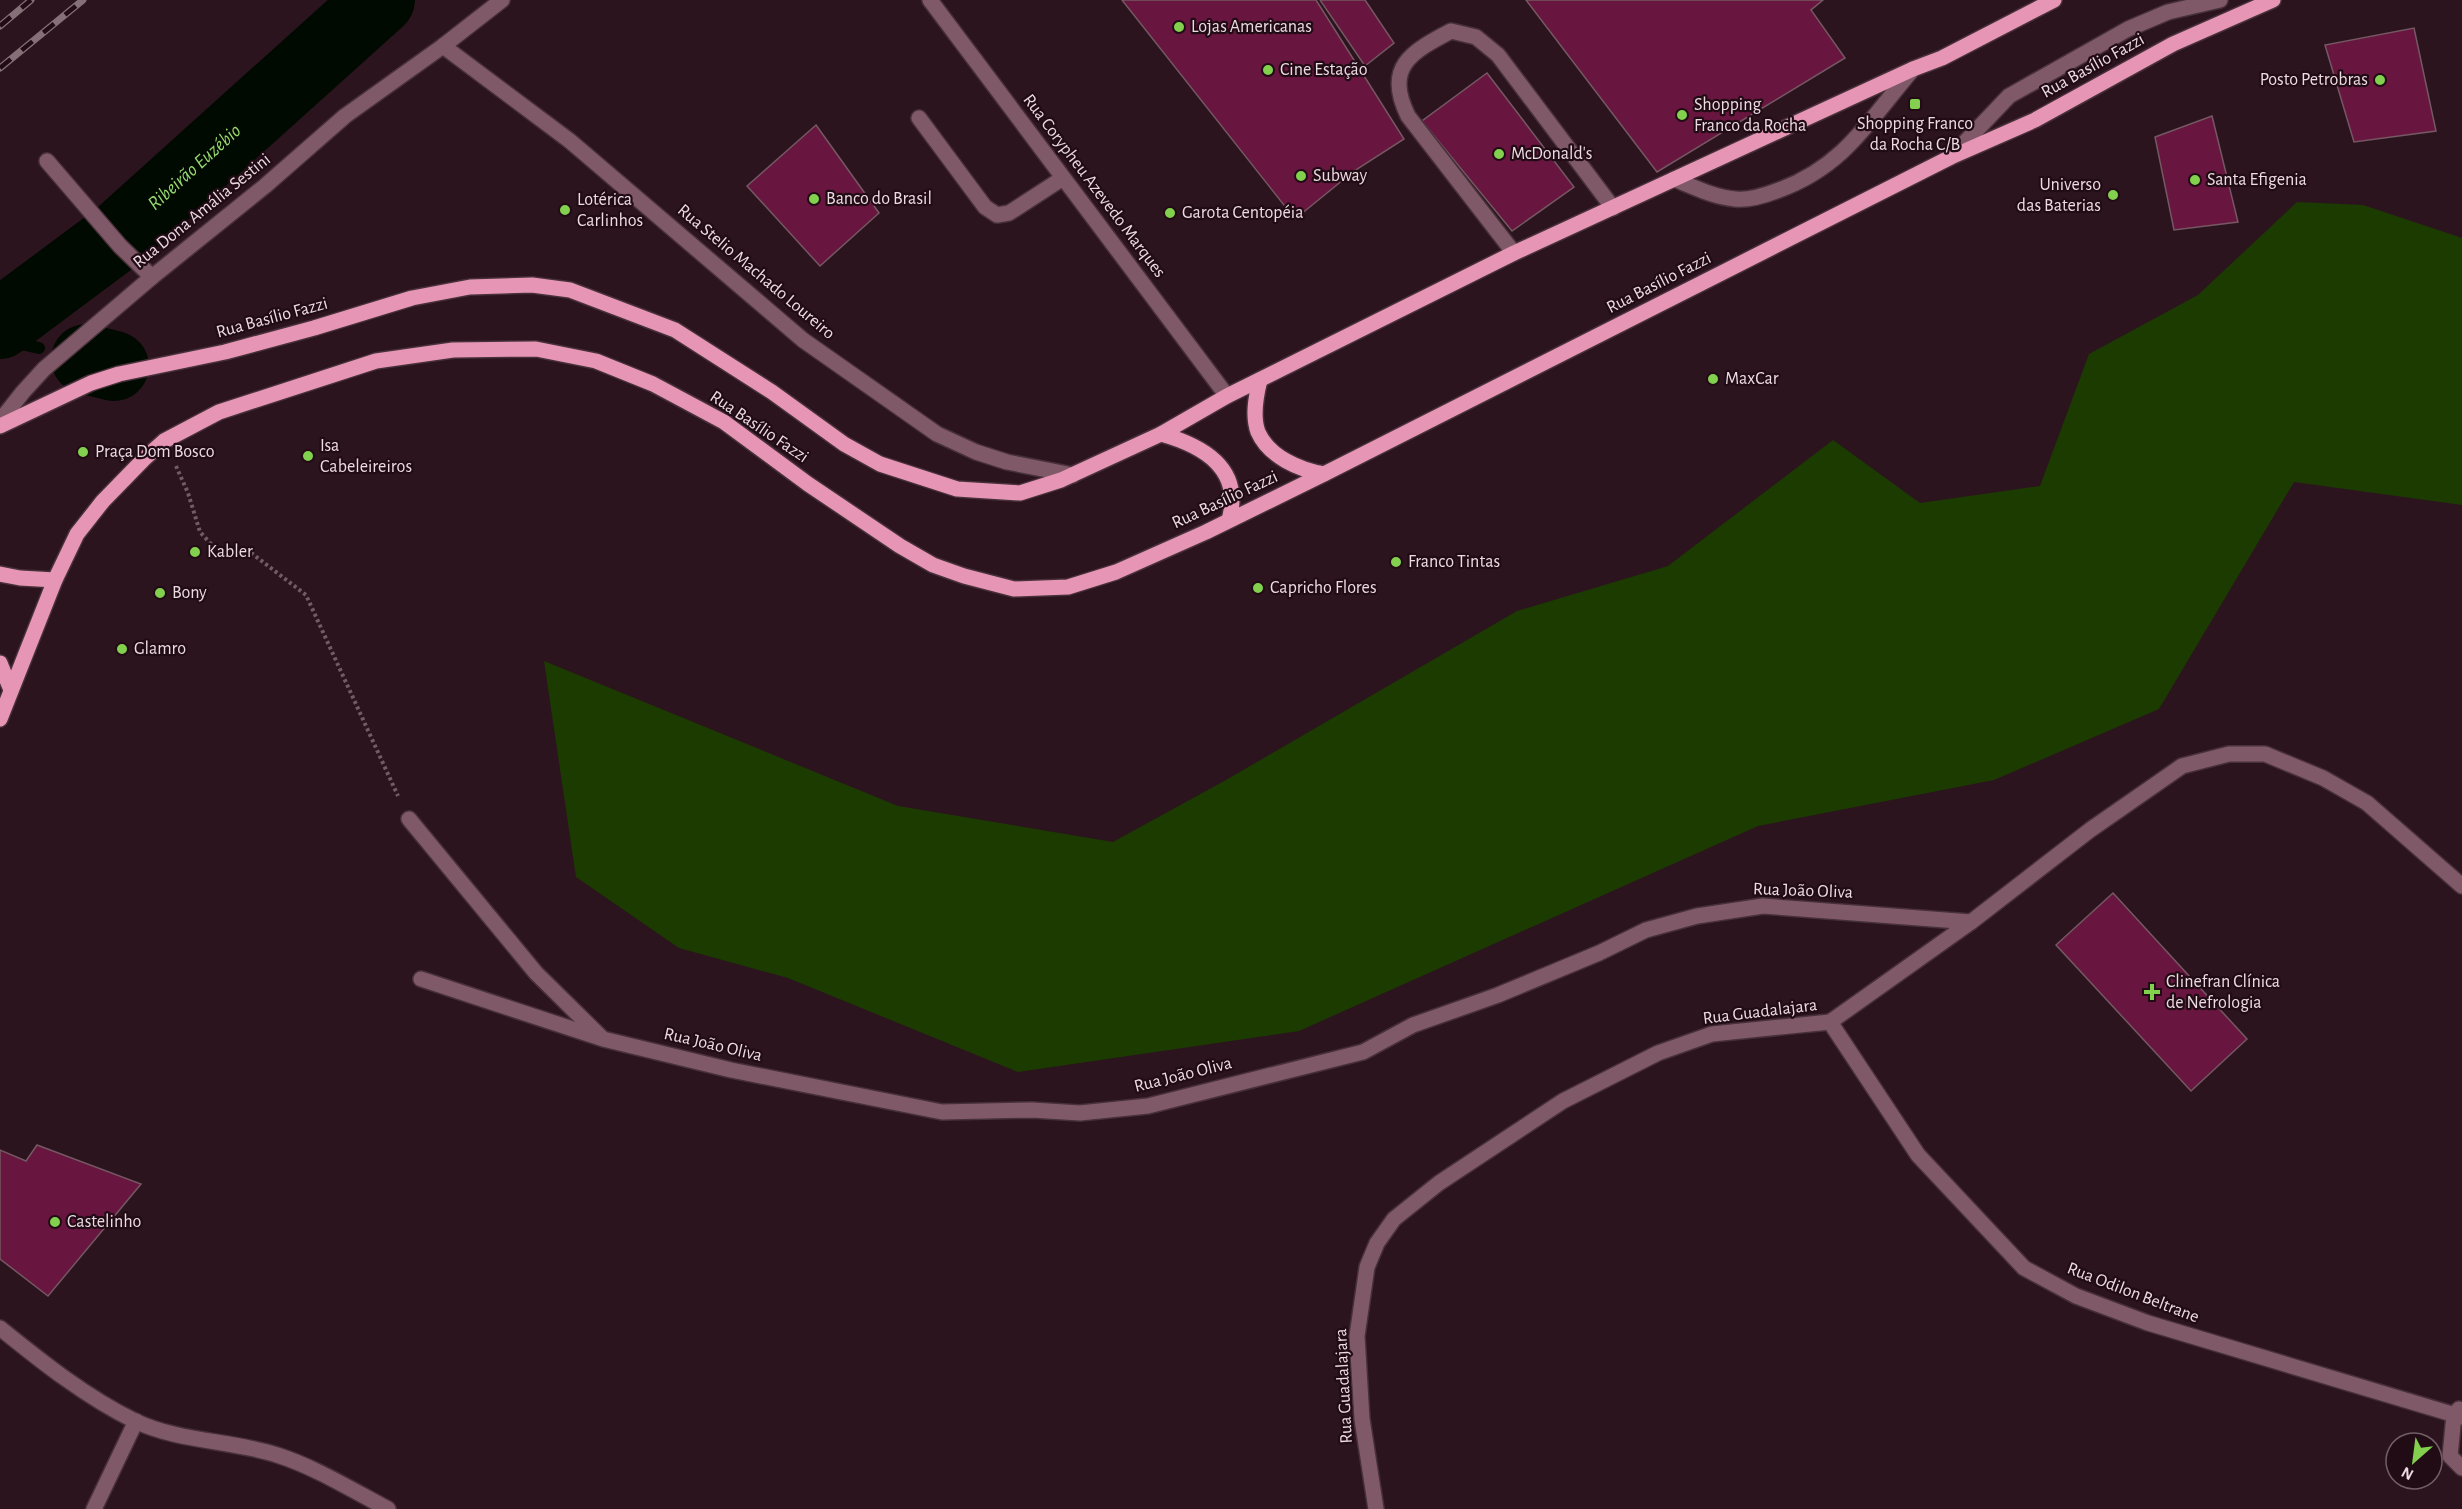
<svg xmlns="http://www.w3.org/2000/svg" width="2462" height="1509" font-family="'Alegreya Sans',sans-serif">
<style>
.green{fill:#1b3b00}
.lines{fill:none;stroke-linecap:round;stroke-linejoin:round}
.stream{stroke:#000a00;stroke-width:12}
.river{stroke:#000a00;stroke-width:70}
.building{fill:#68153f;stroke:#745862;stroke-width:1.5}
.minor-casing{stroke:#473039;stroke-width:18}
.major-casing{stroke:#473039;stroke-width:18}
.path{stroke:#715b64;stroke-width:4;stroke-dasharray:3 3;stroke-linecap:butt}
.minor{stroke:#805968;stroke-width:15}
.major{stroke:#e695b5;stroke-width:15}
.rail-casing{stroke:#857078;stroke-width:7}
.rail{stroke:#210b15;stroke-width:4.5;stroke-dasharray:14;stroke-linecap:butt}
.poi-dot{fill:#83d04e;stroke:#210b15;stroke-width:2}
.labels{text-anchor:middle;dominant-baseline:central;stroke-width:4.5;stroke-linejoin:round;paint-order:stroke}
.poi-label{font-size:18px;fill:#ecdbe1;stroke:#210b15;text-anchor:start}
.street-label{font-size:18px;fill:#ecdbe1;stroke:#210b15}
.water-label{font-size:20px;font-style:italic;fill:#97d86e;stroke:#210b15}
</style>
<rect width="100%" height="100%" fill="#2c141e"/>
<polygon class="green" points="2297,202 2363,205 2462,238 2462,505 2294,482 2159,709 1994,780 1758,826 1299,1031 1018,1072 788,978 679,948 576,877 544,661 898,806 1113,842 1226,780 1517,611 1668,566 1833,440 1920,503 2040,486 2089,354 2198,295"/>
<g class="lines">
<polyline class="stream" points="0,339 39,348"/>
<g class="river">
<path id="s1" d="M 0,324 L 118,236 L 380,0"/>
<polyline points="86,359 114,366"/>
</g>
</g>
<g class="building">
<polygon points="1122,0 1316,0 1404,139 1354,171 1295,219"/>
<polygon points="1320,0 1365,0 1394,43 1365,66"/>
<polygon points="1526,0 1823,0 1811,10 1845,58 1657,172"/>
<polygon points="2414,28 2436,131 2354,142 2325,45"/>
<polygon points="1487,73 1574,187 1512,231 1422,121"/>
<polygon points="2212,116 2238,222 2174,230 2155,137"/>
<polygon points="816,125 879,213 820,266 747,186"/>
<polygon points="2113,893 2247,1039 2191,1091 2056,945"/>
<polygon points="37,1145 141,1184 48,1296 0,1259 0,1150 26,1161"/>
</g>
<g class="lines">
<defs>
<g id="minor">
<polyline points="930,0 1227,396"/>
<polyline points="443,46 570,141 803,340 937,434 976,452 1007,462 1073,475"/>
<polyline points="919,118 985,207 997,215 1009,213 1063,178"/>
<polyline points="1951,157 2009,96 2128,29 2168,12 2220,0"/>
<polyline points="47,161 120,246 152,277"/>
<path d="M 1674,179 C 1694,187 1713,197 1735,199 C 1749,201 1766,195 1779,190 C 1845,166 1870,119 1913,69"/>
<path d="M 1514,253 L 1408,116 C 1384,67 1411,52 1451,31 L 1476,37 L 1498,55 L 1613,208"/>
<polyline points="0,421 23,392 44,369 152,277 265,186 345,116 443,46 502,0"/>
<polyline points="409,819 536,973 603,1039 731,1070 942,1112 1032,1110 1080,1113 1148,1106 1363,1052 1413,1025 1498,995 1599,953 1646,930 1697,916 1763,906 1971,922"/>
<polyline points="421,979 600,1038"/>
<polyline points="1830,1022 1918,1155 2024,1268 2076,1296 2148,1323 2462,1417"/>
<path d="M 0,1328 C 42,1362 86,1397 135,1421 C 179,1442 231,1440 277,1455 C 315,1467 352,1490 388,1509"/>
<polyline points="2459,1409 2454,1415 2450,1456 2462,1468"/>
<polyline points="94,1509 136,1421"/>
<polyline points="1376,1509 1362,1419 1357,1336 1367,1267 1377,1243 1394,1219 1439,1183 1563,1101 1658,1053 1712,1034 1830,1022 1971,922 2090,830 2182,766 2229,754 2265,754 2323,778 2367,803 2462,886"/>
</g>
<g id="major">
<path d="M 1260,380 C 1256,396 1252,416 1258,432 C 1269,457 1300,470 1324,474"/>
<polyline points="0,426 91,383 119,374 225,352 314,328 412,298 470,287 532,285 570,290 675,330 772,392 844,444 880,464 957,489 1020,493 1061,480 1161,434 1227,396 1514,253 1913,69 1942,58 2054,0"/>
<path d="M 1161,434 C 1204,446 1243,469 1229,520"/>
<polyline points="0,574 20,578 55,580"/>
<polyline points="0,663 11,690"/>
<polyline points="0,719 55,580 77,534 103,501 144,459 164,441 219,412 376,361 453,350 536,349 596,361 653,384 724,422 808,484 900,546 933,565 964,576 1014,589 1068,587 1116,572 1206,532 1324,474 1951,157 2035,120 2173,44 2273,0"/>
</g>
</defs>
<use href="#minor" class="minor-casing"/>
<use href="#major" class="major-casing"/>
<polyline class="path" points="176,466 188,493 200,532 221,555 250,552 306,595 398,796"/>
<use href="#minor" class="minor"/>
<use href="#major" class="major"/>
<defs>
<g id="rail">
<polyline points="0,26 31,0"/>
<polyline points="0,68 83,0"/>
</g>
</defs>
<use href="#rail" class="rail-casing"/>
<use href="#rail" class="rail"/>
</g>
<g class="poi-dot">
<circle cx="1179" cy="27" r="6"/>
<circle cx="1268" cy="70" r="6"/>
<circle cx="2380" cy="80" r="6"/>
<rect x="1909" y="98" width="12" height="12" rx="3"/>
<circle cx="1682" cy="115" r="6"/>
<circle cx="1499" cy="154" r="6"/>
<circle cx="1301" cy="176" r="6"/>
<circle cx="2195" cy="180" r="6"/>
<circle cx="2113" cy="195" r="6"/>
<circle cx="814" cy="199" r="6"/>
<circle cx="565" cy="210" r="6"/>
<circle cx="1170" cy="213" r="6"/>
<circle cx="1713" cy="379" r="6"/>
<circle cx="83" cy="452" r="6"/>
<circle cx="308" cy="456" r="6"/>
<circle cx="195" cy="552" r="6"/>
<circle cx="1396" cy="562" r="6"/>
<circle cx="1258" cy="588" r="6"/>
<circle cx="160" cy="593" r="6"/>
<circle cx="122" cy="649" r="6"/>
<path d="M2149 983h6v6h6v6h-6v6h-6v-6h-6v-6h6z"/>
<circle cx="55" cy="1222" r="6"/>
</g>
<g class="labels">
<g class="poi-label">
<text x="1191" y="27">Lojas Americanas</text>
<text x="1280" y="70">Cine Estação</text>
<text x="2368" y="80" text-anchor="end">Posto Petrobras</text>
<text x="1694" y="105">Shopping<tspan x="1694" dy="21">Franco da Rocha</tspan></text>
<text x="1915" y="124" text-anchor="middle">Shopping Franco<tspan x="1915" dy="21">da Rocha C/B</tspan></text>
<text x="1511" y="154">McDonald's</text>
<text x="1313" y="176">Subway</text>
<text x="2207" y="180">Santa Efigenia</text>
<text x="2101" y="185" text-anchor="end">Universo<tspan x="2101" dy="21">das Baterias</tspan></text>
<text x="826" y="199">Banco do Brasil</text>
<text x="577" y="200">Lotérica<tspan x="577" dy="21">Carlinhos</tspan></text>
<text x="1182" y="213">Garota Centopéia</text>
<text x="1725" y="379">MaxCar</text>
<text x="320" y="446">Isa<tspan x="320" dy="21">Cabeleireiros</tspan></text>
<text x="95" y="452">Praça Dom Bosco</text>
<text x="207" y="552">Kabler</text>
<text x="1408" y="562">Franco Tintas</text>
<text x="1270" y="588">Capricho Flores</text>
<text x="172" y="593">Bony</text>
<text x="134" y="649">Glamro</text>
<text x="2166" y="982">Clinefran Clínica<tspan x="2166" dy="21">de Nefrologia</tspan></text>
<text x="67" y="1222">Castelinho</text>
</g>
<g class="street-label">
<text transform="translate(2093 66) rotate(-29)">Rua Basílio Fazzi</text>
<text transform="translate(1094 186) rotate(53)">Rua Corypheu Azevedo Marques</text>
<text transform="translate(202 211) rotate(-39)">Rua Dona Amália Sestini</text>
<text transform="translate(756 272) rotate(40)">Rua Stelio Machado Loureiro</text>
<text transform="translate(1659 283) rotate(-27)">Rua Basílio Fazzi</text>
<text transform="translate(272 318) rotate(-15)">Rua Basílio Fazzi</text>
<text transform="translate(759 427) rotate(34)">Rua Basílio Fazzi</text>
<text transform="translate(1225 500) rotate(-25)">Rua Basílio Fazzi</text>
<text transform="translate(1803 891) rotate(2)">Rua João Oliva</text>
<text transform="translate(1760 1012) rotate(-7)">Rua Guadalajara</text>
<text transform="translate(713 1045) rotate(13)">Rua João Oliva</text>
<text transform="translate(1183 1075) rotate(-14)">Rua João Oliva</text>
<text transform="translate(2133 1293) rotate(21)">Rua Odilon Beltrane</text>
<text transform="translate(1344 1386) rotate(-93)">Rua Guadalajara</text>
</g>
<g class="water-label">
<text stroke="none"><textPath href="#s1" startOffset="250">Ribeirão Euzébio</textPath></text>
</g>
</g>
<g transform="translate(2414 1461) rotate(208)"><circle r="28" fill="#210b15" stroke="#725e67" stroke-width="1.5"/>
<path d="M0-4.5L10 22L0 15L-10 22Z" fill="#83d04e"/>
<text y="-9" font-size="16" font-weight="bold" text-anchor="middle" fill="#ecdbe1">N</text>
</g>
</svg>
